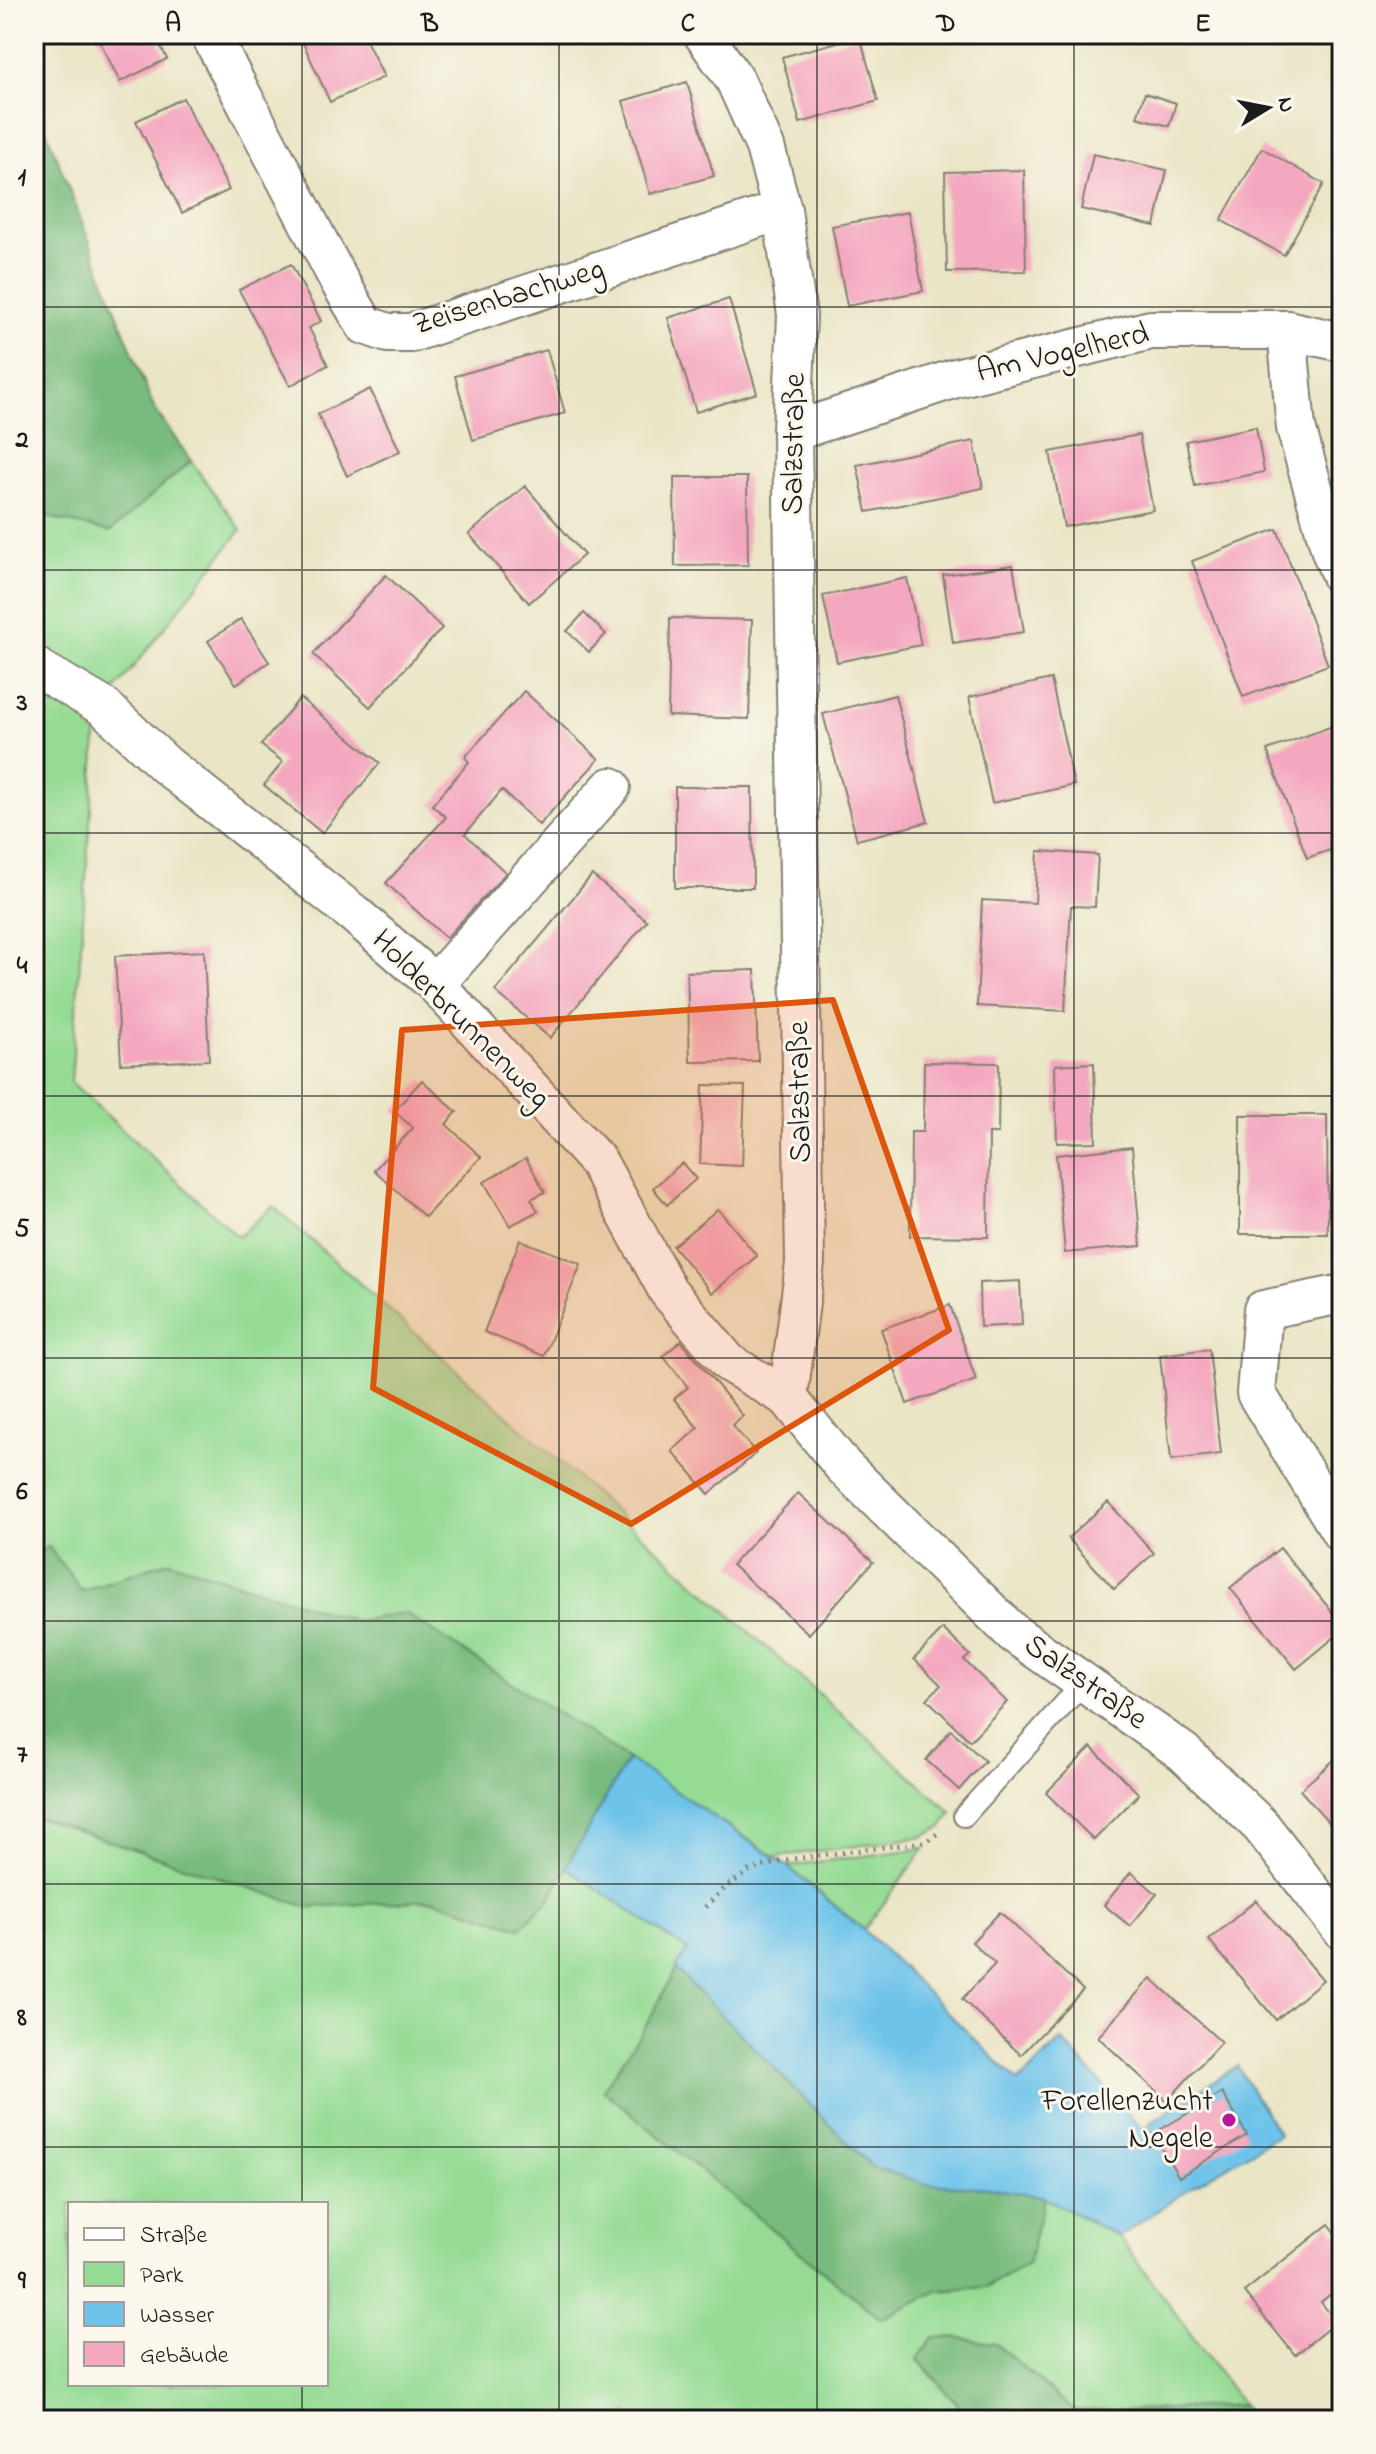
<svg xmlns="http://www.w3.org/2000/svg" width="1376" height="2454" font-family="'Indie Flower',sans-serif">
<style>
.green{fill:#95db94;stroke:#587c58;stroke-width:2;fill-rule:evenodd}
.forest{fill:#78bb7e;stroke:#4a6c4d;stroke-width:2}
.water{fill:#6dc3ea;stroke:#447083;stroke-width:2}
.building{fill:#f4a8c0}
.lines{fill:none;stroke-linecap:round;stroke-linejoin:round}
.service-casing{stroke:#838071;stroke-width:24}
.minor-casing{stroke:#838071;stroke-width:42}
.path{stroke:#838071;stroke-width:5;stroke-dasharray:2 6;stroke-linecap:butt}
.service{stroke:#fff;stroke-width:20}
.minor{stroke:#fff;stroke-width:38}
.marked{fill:#de560d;fill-opacity:0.2;stroke:#de560d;stroke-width:6;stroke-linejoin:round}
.grid{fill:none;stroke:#1c1c1c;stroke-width:2;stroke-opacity:0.55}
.poi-dot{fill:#b5179e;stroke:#fbf7ec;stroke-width:3}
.labels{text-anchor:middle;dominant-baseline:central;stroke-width:6;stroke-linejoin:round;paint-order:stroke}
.street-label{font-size:32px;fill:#1c1c1c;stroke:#fbf7ec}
.poi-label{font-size:32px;fill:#1c1c1c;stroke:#fbf7ec;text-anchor:end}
.neatline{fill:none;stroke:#1c1c1c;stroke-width:3}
.grid-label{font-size:26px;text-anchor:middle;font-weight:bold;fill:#1c1c1c}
</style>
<rect width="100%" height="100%" fill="#fbf7ec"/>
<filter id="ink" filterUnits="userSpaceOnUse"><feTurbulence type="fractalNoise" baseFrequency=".0125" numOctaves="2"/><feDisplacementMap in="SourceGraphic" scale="16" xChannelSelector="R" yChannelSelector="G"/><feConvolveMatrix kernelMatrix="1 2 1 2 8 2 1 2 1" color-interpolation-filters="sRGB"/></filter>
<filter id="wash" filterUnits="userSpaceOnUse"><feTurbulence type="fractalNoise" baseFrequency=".006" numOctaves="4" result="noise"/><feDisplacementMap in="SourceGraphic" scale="32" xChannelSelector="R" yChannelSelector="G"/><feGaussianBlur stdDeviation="1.8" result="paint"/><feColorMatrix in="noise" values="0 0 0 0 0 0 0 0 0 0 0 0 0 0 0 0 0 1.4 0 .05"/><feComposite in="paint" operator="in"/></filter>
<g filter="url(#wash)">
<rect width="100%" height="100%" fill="#eae5c6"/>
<g class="green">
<polygon points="191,461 241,530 106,702 34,659 34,506 45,516 110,532"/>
<polygon points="34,675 98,712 71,1082 238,1237 273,1206 952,1813 942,1827 922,1837 775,1857 405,1613 355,1621 169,1561 82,1591 48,1547 34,1557"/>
<path d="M 34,1816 L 308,1907 L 434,1900 L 520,1927 L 548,1901 L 566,1867 L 687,1950 L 647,2024 L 604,2090 L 881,2319 L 937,2291 L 986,2287 L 1027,2264 L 1044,2197 L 1119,2237 L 1243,2405 L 1134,2411 L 1073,2410 L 996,2344 L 961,2338 L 934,2337 L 918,2360 L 971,2420 L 630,2420 L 628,2413 L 603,2420 L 34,2420 ZM 70,2204 L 326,2204 L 326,2384 L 70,2384 Z"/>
<polygon points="925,1848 864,1930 787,1866"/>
</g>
<g class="forest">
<polygon points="34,91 48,135 154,408 191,461 110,532 45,516 34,506"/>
<polygon points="48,1546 82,1591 169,1561 355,1621 405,1613 628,1759 548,1901 520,1928 434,1900 308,1907 34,1816 34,1557"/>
<polygon points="676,1969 871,2166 1044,2197 1028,2264 986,2287 937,2291 881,2319 603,2090 647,2024"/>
<polygon points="933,2337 961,2338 996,2344 1073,2410 1134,2411 1243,2405 1253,2420 971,2420 918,2359"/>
</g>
<polygon class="water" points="628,1759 787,1866 864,1930 1018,2082 1062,2040 1142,2129 1237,2066 1279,2135 1190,2188 1119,2237 1044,2197 988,2188 926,2184 871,2166 676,1969 687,1950 566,1867"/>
<g id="blocks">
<g class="building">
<polygon points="96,34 155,34 167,59 120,82"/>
<polygon points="299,34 363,34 384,77 330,102"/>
<polygon points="860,36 878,101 800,123 782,57"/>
<polygon points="687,82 714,176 650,194 623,101"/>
<polygon points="1145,93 1176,103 1169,126 1137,117"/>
<polygon points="183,98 229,190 182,213 136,121"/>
<polygon points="1262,148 1324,184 1284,255 1221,220"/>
<polygon points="1093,154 1167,170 1155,226 1081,209"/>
<polygon points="1024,170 1026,271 947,272 945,172"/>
<polygon points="908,212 923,291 847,306 832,226"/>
<polygon points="291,264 321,321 309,328 328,365 290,386 239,290"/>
<polygon points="729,299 757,393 696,412 668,318"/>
<polygon points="547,350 565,413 473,440 455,376"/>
<polygon points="370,389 400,451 347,476 318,414"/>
<polygon points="1256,427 1264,472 1195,486 1186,441"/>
<polygon points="1139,435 1153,510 1064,527 1050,452"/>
<polygon points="974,441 983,488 867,512 857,465"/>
<polygon points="674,477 747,477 748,565 675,566"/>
<polygon points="525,486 584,555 529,603 469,534"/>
<polygon points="1277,529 1328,665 1243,697 1192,561"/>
<polygon points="1013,565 1024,632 953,643 943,575"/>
<polygon points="386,575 442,628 370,707 313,654"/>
<polygon points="907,578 921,645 837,662 823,596"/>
<polygon points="584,613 606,634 589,652 567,631"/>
<polygon points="670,618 752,620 749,719 668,716"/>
<polygon points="241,619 269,662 236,684 208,641"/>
<polygon points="1051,679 1074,785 992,803 969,697"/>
<polygon points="524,691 599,759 539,825 502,790 465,834 506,873 446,938 386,883 446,817 432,805 469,762 465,757"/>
<polygon points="895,695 928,822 857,840 823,714"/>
<polygon points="300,698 380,763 322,833 264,785 283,762 261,745"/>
<polygon points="1338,724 1342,735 1342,846 1307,858 1267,750"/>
<polygon points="675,787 752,787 753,888 675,888"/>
<polygon points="1038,851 1098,855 1095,907 1071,906 1065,1011 977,1006 982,900 1035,903"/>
<polygon points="592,875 647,921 550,1038 495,991"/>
<polygon points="204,951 209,1060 121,1064 115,956"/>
<polygon points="755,970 758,1061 690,1062 687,972"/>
<polygon points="924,1062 999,1063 998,1133 989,1133 988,1237 910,1236 911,1132 923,1132"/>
<polygon points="1094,1063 1096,1142 1057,1143 1055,1065"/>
<polygon points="422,1080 457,1112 446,1124 481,1157 425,1217 374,1170 413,1128 394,1111"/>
<polygon points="703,1085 745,1086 742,1166 700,1164"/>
<polygon points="1240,1115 1327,1115 1328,1234 1240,1234"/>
<polygon points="1132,1147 1141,1246 1065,1253 1056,1155"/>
<polygon points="526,1158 545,1192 531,1199 538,1211 510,1226 484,1182"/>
<polygon points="682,1163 696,1179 667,1205 653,1188"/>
<polygon points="718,1209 757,1256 712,1293 673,1246"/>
<polygon points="520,1240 581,1264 544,1356 484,1332"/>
<polygon points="1020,1281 1022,1325 980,1327 979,1283"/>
<polygon points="950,1305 976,1380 907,1404 881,1329"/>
<polygon points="681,1341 743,1416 732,1425 756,1453 709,1494 672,1451 698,1428 674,1399 688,1387 663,1356"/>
<polygon points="1209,1349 1221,1454 1171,1460 1160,1355"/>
<polygon points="798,1493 873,1562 809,1634 732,1565"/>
<polygon points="1108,1502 1154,1553 1114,1589 1068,1538"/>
<polygon points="1280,1548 1342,1624 1342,1631 1296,1669 1230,1588"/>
<polygon points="943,1629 970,1655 964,1660 1007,1702 970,1741 927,1699 941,1685 914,1659"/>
<polygon points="951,1730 985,1761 959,1790 926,1760"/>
<polygon points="1091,1747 1139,1794 1094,1840 1046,1793"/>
<polygon points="1342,1753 1342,1837 1300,1790"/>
<polygon points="1131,1872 1157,1894 1130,1926 1104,1905"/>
<polygon points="1256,1900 1323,1980 1276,2020 1209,1940"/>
<polygon points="1000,1912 1083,1990 1021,2055 962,1999 995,1964 972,1942"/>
<polygon points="1151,1978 1221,2042 1167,2101 1098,2037"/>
<polygon points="1222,2093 1247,2135 1179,2177 1153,2134"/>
<polygon points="1329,2224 1342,2241 1342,2285 1321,2302 1336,2322 1295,2355 1244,2292"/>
</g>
</g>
</g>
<g filter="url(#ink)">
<use href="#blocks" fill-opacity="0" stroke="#838071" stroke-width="2"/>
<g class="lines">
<defs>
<polyline id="service" points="964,1816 1084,1682"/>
<g id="minor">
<polyline points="210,34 338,279 365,325 388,333 411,333 782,210"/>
<polyline points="703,34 735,80 765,147 782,210 797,315 792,432 805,1263 788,1398 843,1466 1013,1633 1183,1752 1261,1826 1342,1930"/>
<polyline points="1287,330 1296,428 1331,551 1342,578"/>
<polyline points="792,432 956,378 1151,330 1287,330 1342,342"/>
<polyline points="34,666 104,707 166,765 353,913 435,984 598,1162 668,1291 729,1363 788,1398"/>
<polyline points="435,984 611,787"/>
<polyline points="1342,1294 1263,1310 1256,1393 1342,1534"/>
</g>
</defs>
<use href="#service" class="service-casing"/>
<use href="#minor" class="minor-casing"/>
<polyline class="path" points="705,1907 726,1887 749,1871 784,1860 925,1842 940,1832"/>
<use href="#service" class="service"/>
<use href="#minor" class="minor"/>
</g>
</g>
<path class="marked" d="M 833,1000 L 949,1330 L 631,1524 L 373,1388 L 402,1030 Z"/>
<path class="grid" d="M 302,34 L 302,2204M 559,34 L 559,2420M 817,34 L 817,2420M 1074,34 L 1074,2420M 34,307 L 1342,307M 34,570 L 1342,570M 34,833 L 1342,833M 34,1096 L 1342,1096M 34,1358 L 1342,1358M 34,1621 L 1342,1621M 34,1884 L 1342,1884M 34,2147 L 1342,2147M 302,2384 L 302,2420"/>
<circle class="poi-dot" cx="1229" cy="2120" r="8"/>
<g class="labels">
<g class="street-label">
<text transform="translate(509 298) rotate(-17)">Zeisenbachweg</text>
<text transform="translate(1063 354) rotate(-13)">Am Vogelherd</text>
<text transform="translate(795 444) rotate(-89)">Salzstraße</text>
<text transform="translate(460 1020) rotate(45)">Holderbrunnenweg</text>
<text transform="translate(801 1092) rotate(-91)">Salzstraße</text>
<text transform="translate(1085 1683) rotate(35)">Salzstraße</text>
</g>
<g class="poi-label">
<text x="1213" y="2102">Forellenzucht<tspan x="1213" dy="37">Negele</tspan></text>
</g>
</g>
<rect width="1376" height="2454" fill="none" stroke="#fbf7ec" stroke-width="88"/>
<rect x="68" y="2202" width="260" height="184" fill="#fbf7ec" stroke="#a29f99" stroke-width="2"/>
<rect x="84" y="2228" width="40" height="12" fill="#ffffff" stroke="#a29f99" stroke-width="2"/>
<text x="140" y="2242" font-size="24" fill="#1c1c1c">Straße</text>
<rect x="84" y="2262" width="40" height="24" fill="#95db94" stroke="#a29f99" stroke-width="2"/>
<text x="140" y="2282" font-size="24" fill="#1c1c1c">Park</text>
<rect x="84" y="2302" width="40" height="24" fill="#6dc3ea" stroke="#a29f99" stroke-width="2"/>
<text x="140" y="2322" font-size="24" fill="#1c1c1c">Wasser</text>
<rect x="84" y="2342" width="40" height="24" fill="#f4a8c0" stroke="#a29f99" stroke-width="2"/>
<text x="140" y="2362" font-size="24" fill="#1c1c1c">Gebäude</text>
<g transform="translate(1268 108) rotate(80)" stroke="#fbf7ec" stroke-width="6" paint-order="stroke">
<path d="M0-6L14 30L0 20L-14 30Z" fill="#1c1c1c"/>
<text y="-12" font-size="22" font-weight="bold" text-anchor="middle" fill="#1c1c1c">N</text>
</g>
<rect x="44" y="44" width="1288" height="2366" class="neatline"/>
<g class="grid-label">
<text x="173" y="31">A</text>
<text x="430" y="31">B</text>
<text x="688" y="31">C</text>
<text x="946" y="31">D</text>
<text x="1203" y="31">E</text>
<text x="22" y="185">1</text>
<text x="22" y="447">2</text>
<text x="22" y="710">3</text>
<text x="22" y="973">4</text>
<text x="22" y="1236">5</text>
<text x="22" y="1499">6</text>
<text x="22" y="1762">7</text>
<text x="22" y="2025">8</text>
<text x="22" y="2288">9</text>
</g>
</svg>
